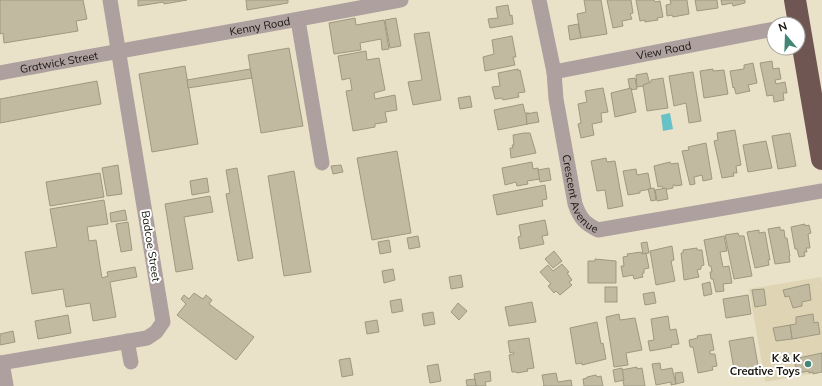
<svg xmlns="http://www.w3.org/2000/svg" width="822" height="386" font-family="Mulish,sans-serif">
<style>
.built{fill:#dfd5b5}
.water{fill:#67c2c7}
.building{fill:#c1baa1;stroke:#9f9880}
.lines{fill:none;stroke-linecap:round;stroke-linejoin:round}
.minor{stroke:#ada09f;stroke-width:15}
.highway{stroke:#705653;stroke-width:22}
.poi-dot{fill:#438577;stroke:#fff;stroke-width:1.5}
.labels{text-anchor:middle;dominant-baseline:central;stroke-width:4;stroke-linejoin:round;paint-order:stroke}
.street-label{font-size:11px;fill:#19160d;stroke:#fff}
.poi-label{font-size:11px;font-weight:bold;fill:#19160d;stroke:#fff;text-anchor:end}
</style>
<rect width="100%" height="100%" fill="#eae2c8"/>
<polygon class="built" points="821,277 822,284 822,372 765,382 749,289"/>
<polygon class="water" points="670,113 673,129 663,131 661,115"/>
<g class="building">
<polygon points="0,0 83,0 87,19 76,21 78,31 4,43 3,33 0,34"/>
<polygon points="138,0 187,0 164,4 164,2 138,6"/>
<polygon points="246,0 288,0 288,3 247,10"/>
<polygon points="584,0 601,0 607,34 581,38 577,14 586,12"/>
<polygon points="607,0 631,0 633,13 630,14 632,19 622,21 623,26 613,28"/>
<polygon points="636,0 654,0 655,2 660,1 663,17 657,18 658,20 651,21 645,22 645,20 640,21"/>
<polygon points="670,0 687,0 689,14 673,17 672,15 667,16 666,5 671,4"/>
<polygon points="695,0 717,0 718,8 697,11"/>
<polygon points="721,0 745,0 745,3 733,6 732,3 722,5"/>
<polygon points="508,5 510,16 512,15 513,24 490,28 488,19 498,18 496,7"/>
<polygon points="355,18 356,25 384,20 389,49 382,50 381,39 360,43 361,50 334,54 329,23"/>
<polygon points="396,18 401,46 390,48 385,20"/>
<polygon points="578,24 581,38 570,40 568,26"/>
<polygon points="429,32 441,100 413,105 408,82 422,80 414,34"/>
<polygon points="512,36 516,57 513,57 515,65 485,71 483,57 494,54 492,40"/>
<polygon points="289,48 303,126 261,133 248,55"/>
<polygon points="366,51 367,60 379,58 385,90 374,93 375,99 395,95 397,110 385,112 387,122 375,124 375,127 353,131 346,91 352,90 350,78 342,80 338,56"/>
<polygon points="772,61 773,69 779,68 781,79 775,80 776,84 785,82 787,93 783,93 784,100 774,102 773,95 767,96 760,63"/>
<polygon points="753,63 757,83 748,85 750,91 736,94 734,87 733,88 730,71 744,69 744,65"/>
<polygon points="185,66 198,144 152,152 139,74"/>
<polygon points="250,69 252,78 188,88 187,80"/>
<polygon points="518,69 518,71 520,70 525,92 518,93 519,97 503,100 502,98 495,99 492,87 500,86 498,73"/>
<polygon points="713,69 713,71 724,70 728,94 704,98 700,71"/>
<polygon points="693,72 701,121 689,123 686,103 674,106 669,76"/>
<polygon points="647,73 650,85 637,87 636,75"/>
<polygon points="635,78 637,89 630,90 628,79"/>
<polygon points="663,78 668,108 647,111 643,85 651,82 651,80"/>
<polygon points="97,81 101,104 0,123 0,99"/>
<polygon points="603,88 608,112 601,113 602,122 592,124 594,135 581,138 578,124 581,123 578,104 587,102 585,91"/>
<polygon points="631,88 636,112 615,117 611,93"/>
<polygon points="470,96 472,107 460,109 458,98"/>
<polygon points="523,104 525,113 529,113 530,119 527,119 528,124 498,130 494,110"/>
<polygon points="537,112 539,122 527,124 526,114"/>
<polygon points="735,130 741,165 736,166 737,173 733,173 734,176 722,178 714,141 718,140 717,133"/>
<polygon points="524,133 530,133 536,153 511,158 510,148 513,148 512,145 514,145 513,135"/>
<polygon points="790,133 796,166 778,169 772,136"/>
<polygon points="766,141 772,168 748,172 743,145"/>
<polygon points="706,143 712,179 703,181 702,175 694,177 695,184 690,185 682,151 689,150 688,147"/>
<polygon points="397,151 411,233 372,240 357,158"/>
<polygon points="606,158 607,162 615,161 623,206 608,209 605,190 597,191 591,161"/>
<polygon points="532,162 533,169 538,168 540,179 527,181 528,184 517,186 516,182 505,185 502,168"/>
<polygon points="670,162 671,164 678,163 682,185 675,186 675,185 673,185 673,188 663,190 662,186 658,187 654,166"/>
<polygon points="118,165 122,194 107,196 102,168"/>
<polygon points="341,165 343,172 333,174 331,166"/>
<polygon points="237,168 253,258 238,261 226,194 230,193 226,170"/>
<polygon points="549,168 551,180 540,182 538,170"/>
<polygon points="636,169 637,175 648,173 651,189 640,191 640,193 628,195 623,171"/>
<polygon points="294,171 311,272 284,276 268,176"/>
<polygon points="100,173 104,197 50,206 46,182"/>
<polygon points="207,178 209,192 192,195 190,181"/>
<polygon points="545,185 547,199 542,200 543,206 497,215 493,195"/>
<polygon points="654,188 656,200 651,201 648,189"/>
<polygon points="666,188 668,199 657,201 655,190"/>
<polygon points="210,196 213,212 184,217 193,269 176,272 165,204"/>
<polygon points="104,200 108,224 87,227 89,241 96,240 102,278 108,276 107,272 135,267 137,277 110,282 116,317 93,321 90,303 66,307 63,289 32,294 25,252 57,247 50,209"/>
<polygon points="125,210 127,220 111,222 110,213"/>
<polygon points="545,220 548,235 542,236 544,244 520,249 518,237 521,236 519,225"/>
<polygon points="128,222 132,250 121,252 116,224"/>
<polygon points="805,224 805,226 809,225 811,233 808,234 810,248 806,248 807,252 804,252 805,256 799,257 797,249 795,249 791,227"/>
<polygon points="780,227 780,230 784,230 785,238 787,238 790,256 789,256 790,262 775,264 768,229"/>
<polygon points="759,230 759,233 765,232 770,260 768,260 769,265 755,268 747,232"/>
<polygon points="738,233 739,236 744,236 752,276 734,279 725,235"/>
<polygon points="418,236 420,247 409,249 407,238"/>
<polygon points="724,236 727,251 720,252 723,267 729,266 732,283 723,284 724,291 716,292 713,279 711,279 710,272 712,272 711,266 709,266 704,240"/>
<polygon points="389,240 391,252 380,254 378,242"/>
<polygon points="647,242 649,253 643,254 641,243"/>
<polygon points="672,246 674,260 671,261 675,281 656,285 650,251"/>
<polygon points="697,248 697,250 702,250 704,265 701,266 701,269 697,270 699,277 684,280 681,253 683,253 683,250"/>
<polygon points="554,251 562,261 553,268 545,259"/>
<polygon points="641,252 642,254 646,253 649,268 644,269 644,273 642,274 643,277 634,279 633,275 623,277 621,266 624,266 623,257 628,256 627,254"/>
<polygon points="595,259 616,261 616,283 588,283 588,261 595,261"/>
<polygon points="562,264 569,272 567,273 572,280 569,282 572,285 560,295 556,291 554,293 548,286 551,284 540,272 548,265 553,271"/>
<polygon points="393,269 395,280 384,283 382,271"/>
<polygon points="461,275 463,287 451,289 449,277"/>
<polygon points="710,282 712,294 704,296 702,284"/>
<polygon points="809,284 811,300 802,302 802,306 793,308 789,296 785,297 783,290"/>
<rect x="605" y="287" width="12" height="15"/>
<polygon points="764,289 766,305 755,307 752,290"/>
<polygon points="654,292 656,303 645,305 643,294"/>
<polygon points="194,293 203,299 206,295 212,300 209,304 254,337 236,360 177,315 186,304 181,299 184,295 189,299"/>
<polygon points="748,295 751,314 726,318 723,299"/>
<polygon points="401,299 403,311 392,313 390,301"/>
<polygon points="532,302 536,322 509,326 505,307"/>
<polygon points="458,303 467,311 459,320 451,312"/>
<polygon points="433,312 435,324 424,326 422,314"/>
<polygon points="619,314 620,320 635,318 642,350 626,353 628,365 614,367 606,317"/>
<polygon points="813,314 814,323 818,322 820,334 792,339 790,325 796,324 796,317"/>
<polygon points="68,315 71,333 38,339 35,321"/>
<polygon points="668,316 670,330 676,329 679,344 671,345 672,347 650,351 648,341 654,340 651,319"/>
<polygon points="377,320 379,332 367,334 365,322"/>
<polygon points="597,322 601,344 603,343 606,359 582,365 582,363 576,364 570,328"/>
<polygon points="790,325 792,339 776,341 773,328"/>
<polygon points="13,331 15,342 0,345 0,334"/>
<polygon points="711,334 714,350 710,351 710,354 715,354 717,366 712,367 713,370 698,373 693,347 690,347 689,340 698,338 697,336"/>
<polygon points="753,337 759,371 735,375 729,341"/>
<polygon points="529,338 534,368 527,369 528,371 517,373 516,372 512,372 509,355 514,354 513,352 510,353 508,341"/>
<polygon points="822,353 822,372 813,374 813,372 809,373 809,371 798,373 797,369 796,369 794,359"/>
<polygon points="350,358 353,375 342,377 339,360"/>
<polygon points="660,363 661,370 672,368 676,384 671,385 671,382 656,385 652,364"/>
<polygon points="438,364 441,381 430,383 427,366"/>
<polygon points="637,367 637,369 642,368 645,386 624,386 621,370"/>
<polygon points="622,368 624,380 615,382 613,370"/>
<polygon points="490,371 491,381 485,382 486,386 476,386 474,374"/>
<polygon points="682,372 684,382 676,384 675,373"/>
<polygon points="556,373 558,382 571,380 572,386 543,386 544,385 542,375"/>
<polygon points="596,375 597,377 601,376 603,386 584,386 583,379 587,378 587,377"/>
<polygon points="475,379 476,386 467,386 466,380"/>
</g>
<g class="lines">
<g class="minor">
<path id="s1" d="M 539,0 L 554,72 L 556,99 L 575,204 C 580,218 584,223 598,230 L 822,191"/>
<polyline points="298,20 322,163"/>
<path id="s2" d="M 554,72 L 774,29"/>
<path id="s3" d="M 0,73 C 133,48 267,26 401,0"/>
<polyline points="127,341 131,362"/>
<polyline points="0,363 147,338 156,332 163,322 110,0"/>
<polyline points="2,363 6,385"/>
</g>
<polyline class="highway" points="795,0 822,159"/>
</g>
<circle class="poi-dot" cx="808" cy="364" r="4"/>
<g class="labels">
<g class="street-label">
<text stroke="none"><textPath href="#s3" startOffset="264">Kenny Road</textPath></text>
<text stroke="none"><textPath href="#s2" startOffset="112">View Road</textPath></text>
<text stroke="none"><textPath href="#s3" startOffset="60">Gratwick Street</textPath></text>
<text stroke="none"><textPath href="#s1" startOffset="200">Crescent Avenue</textPath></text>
<text transform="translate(151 246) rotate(81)">Badcoe Street</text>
</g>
<g class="poi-label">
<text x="800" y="358">K &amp; K<tspan x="800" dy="13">Creative Toys</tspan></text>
</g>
</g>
<g transform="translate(786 36) rotate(341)"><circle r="19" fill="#ffffff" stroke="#a3a29e"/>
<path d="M0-3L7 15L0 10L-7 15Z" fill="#438577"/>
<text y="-6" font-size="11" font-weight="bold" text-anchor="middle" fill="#19160d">N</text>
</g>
</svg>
